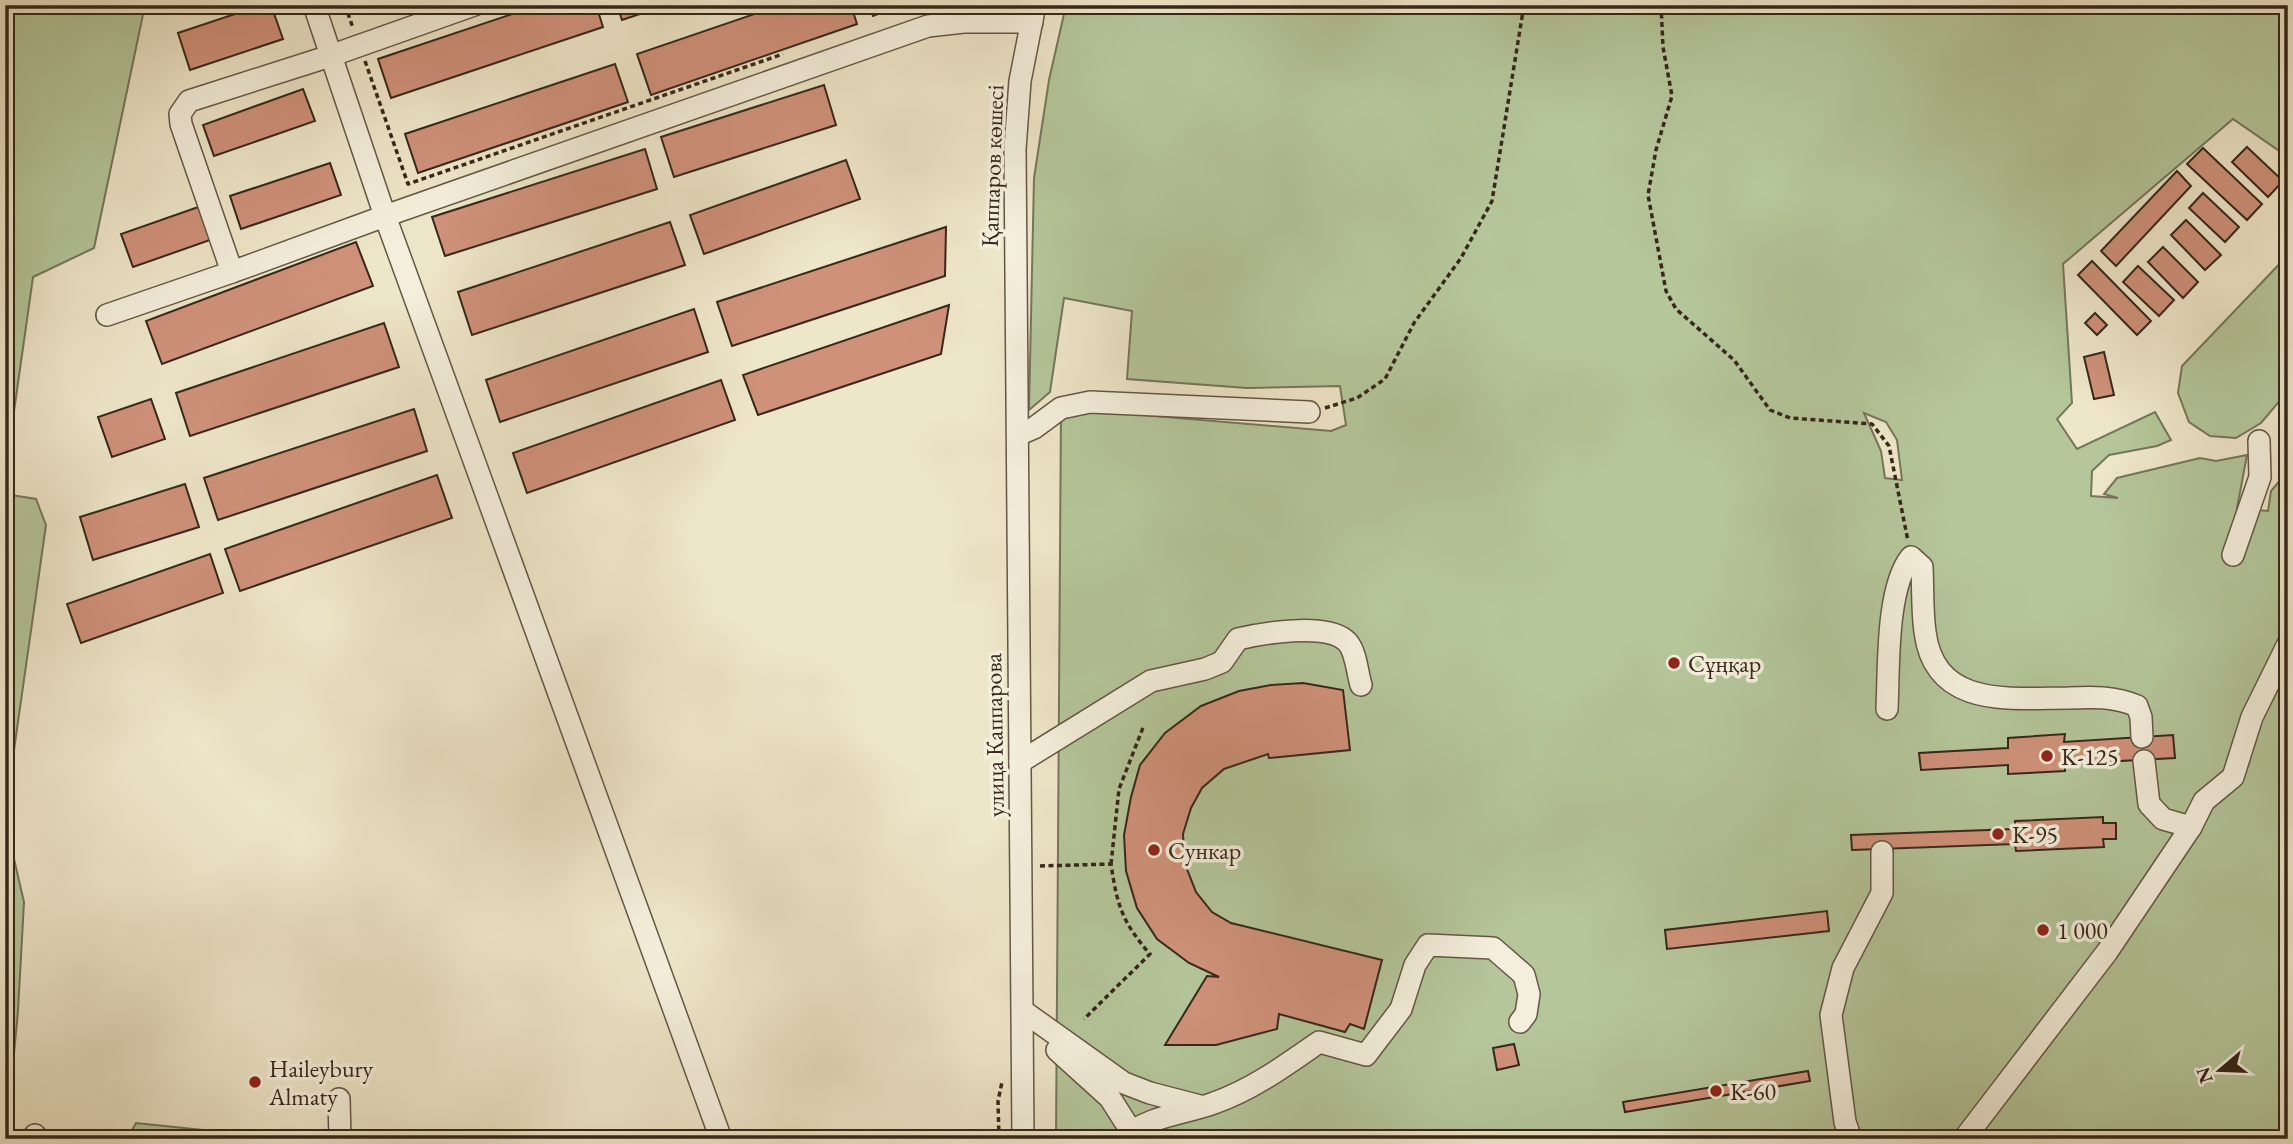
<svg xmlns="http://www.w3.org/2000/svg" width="2293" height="1144" font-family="'EB Garamond',serif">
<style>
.green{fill:#b4c69a;stroke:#75765a;stroke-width:2;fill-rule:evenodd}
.building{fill:#cf917a;stroke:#362719;stroke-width:2}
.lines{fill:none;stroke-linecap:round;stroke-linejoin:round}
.minor-casing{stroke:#645745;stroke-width:24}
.path{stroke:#362719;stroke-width:3.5;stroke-dasharray:5 3.5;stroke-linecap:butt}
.minor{stroke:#f4efdc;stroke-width:21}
.poi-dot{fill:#8f2418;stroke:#f4efdc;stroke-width:2.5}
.labels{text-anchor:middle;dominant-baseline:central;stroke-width:7;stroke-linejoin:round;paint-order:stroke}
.street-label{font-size:24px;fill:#362719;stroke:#f4efdc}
.poi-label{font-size:24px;fill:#362719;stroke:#f4efdc;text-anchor:start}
</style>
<rect width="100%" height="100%" fill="#eee6c9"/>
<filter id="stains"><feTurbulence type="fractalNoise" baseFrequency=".00286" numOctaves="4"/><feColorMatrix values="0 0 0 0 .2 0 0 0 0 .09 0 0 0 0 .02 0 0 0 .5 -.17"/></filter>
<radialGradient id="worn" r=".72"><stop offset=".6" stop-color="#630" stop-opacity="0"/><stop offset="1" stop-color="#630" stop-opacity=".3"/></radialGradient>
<g class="green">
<polygon points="5,5 145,5 94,248 33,277 5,475"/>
<path d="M 1066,5 L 2288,5 L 2288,157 L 2233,119 L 2063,264 L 2072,403 L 2057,419 L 2077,449 L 2155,412 L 2171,440 L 2157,446 L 2109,455 L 2092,471 L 2091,496 L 2118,498 L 2104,494 L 2117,478 L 2200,458 L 2216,461 L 2247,455 L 2237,508 L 2268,511 L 2271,491 L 2288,471 L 2288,1139 L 1056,1139 L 1061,408 L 1331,431 L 1346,425 L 1340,386 L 1247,388 L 1127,379 L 1132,311 L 1064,298 L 1050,392 L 1029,410 L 1034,178 L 1049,80 ZM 1864,413 L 1886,422 L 1897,440 L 1902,480 L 1885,478 L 1881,451 Z"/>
<polygon points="2288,255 2288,391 2261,423 2236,438 2210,436 2189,422 2178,393 2182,366"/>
<polygon points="5,494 36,499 46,525 14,750 11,846 24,902 18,1011 6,1139"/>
<polygon points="136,1123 291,1139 127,1139"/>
</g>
<g class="building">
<polygon points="262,5 271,5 283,39 190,70 178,33"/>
<polygon points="539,5 596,5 603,27 391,98 378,59"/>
<polygon points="617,5 667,5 622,20"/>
<polygon points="781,5 851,5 857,24 651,95 637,54"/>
<polygon points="869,5 901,5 873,16"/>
<polygon points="615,64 628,102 418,173 405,134"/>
<polygon points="824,85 836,125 674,177 661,137"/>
<polygon points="303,89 315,121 214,156 203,125"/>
<polygon points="2247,147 2283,181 2268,197 2232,162"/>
<polygon points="2203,148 2262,204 2247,220 2187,164"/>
<polygon points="645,149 657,189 445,256 432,217"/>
<polygon points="846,160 860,199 704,254 690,215"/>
<polygon points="330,163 341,195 241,229 230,196"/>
<polygon points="2177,171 2191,186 2116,266 2101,251"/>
<polygon points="2203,193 2239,227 2225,242 2189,208"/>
<polygon points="201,206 213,239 133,267 121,234"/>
<polygon points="2186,220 2221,255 2205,270 2171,235"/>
<polygon points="670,222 685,265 472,335 458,292"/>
<polygon points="946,227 945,276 732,346 717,302"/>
<polygon points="356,242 373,286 162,364 146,321"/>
<polygon points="2163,247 2198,282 2183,298 2148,262"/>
<polygon points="2092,261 2151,321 2137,335 2078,275"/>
<polygon points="2138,266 2174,300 2159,316 2123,282"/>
<polygon points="949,305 941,354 758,415 743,375"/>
<polygon points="694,309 708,352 500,422 486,380"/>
<polygon points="2095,313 2107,325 2097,335 2085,323"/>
<polygon points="384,323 399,367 190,436 176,393"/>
<polygon points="2104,352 2114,395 2094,399 2084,357"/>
<polygon points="721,380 735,420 527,493 513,453"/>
<polygon points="151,399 165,439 112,457 98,417"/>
<polygon points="414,409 427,451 218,520 204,478"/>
<polygon points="437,475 452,518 240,591 225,549"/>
<polygon points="185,484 199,527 93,560 80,517"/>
<polygon points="210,554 223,593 81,643 67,604"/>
<polygon points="1303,683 1343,690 1350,750 1269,758 1268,754 1224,769 1202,788 1191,808 1183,834 1185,864 1196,892 1212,912 1231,923 1382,960 1364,1029 1350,1024 1345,1032 1279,1014 1277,1029 1216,1045 1165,1045 1207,976 1219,977 1189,963 1157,939 1137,908 1126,871 1124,835 1131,797 1140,765 1165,733 1201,706 1239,691 1271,685"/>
<polygon points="2065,734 2064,742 2173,735 2175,758 2065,764 2065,771 2008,774 2008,765 1921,770 1919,753 2008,748 2008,738"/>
<polygon points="2103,817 2103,823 2116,823 2116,839 2103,839 2104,847 2016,851 2015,844 1852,850 1851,835 2015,829 2015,821"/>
<polygon points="1827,911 1829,931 1667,949 1665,930"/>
<polygon points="1514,1044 1519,1065 1497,1070 1493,1048"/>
<polygon points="1808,1071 1810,1081 1625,1112 1623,1102"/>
</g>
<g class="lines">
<defs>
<g id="minor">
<polyline points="314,5 385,216 721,1139"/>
<polyline points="474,5 330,56 189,101 180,114 181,124 232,272 385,216 928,26 964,22 1032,22"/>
<polyline points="107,315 232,272"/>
<polyline points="1018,435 1034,428 1061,408 1090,402 1309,412"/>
<polyline points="2233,555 2260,477 2259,441"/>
<path d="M 1887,709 C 1889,667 1886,588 1911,557 L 1922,567 C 1923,588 1922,610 1925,632 C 1935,709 2010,698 2068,698 C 2092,697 2114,696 2137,706 L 2141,717 L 2142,737"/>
<polyline points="2144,761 2149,804 2163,819 2191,827"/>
<path d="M 1020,762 L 1151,681 L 1205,669 L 1222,662 L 1238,639 C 1263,633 1324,623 1345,640 C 1356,648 1357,672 1361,685"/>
<polyline points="1023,1011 1124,1083 1150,1093 1200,1106"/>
<polyline points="1057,1050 1110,1098 1131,1131"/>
<polyline points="339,1099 340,1139"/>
<polyline points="35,1139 35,1135"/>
<polyline points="1023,1139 1015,149 1020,81 1035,5"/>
<path d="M 1123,1139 C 1146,1116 1185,1114 1214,1103 C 1252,1090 1286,1065 1319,1042 L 1366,1055 L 1401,1009 L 1415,965 L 1428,945 L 1493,948 L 1524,975 L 1529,994 L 1526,1014 L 1520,1022"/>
<polyline points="1851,1139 1845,1122 1831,1015 1843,968 1882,893 1882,852"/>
<polyline points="1964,1139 2107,952 2191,827 2204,801 2233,777 2252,717 2288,644"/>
</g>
</defs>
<use href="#minor" class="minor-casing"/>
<g class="path">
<polyline points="345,5 353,28"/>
<polyline points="1661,5 1663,47 1672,96 1656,150 1648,195 1666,291 1676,309 1734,360 1770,410 1790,418 1872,424 1889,446 1908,541"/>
<polyline points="5,9 6,5"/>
<polyline points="365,61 408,184 783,54"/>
<polyline points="1325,408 1357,398 1385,379 1414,323 1461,258 1492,201 1524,5"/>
<polyline points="1111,864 1119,789 1144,725"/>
<path d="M 1040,866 L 1111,864 C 1117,905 1122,922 1150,954 L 1084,1019"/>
<polyline points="999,1139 998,1101 1002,1082"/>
</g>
<use href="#minor" class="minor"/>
</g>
<g class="poi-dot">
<circle cx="1674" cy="663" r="7"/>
<circle cx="2047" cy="756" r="7"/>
<circle cx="1998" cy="834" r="7"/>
<circle cx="1154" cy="850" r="7"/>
<circle cx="2043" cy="930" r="7"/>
<circle cx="255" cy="1082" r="7"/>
<circle cx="1716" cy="1091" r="7"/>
</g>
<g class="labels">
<g class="street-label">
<text transform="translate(992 166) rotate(-88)">Қаппаров көшесі</text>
<text transform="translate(994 735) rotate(-91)">улица Каппарова</text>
</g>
<g class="poi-label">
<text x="1688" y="663">Сұңқар</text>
<text x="2061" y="756">K-125</text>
<text x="2012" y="834">K-95</text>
<text x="1168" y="850">Сункар</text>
<text x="2057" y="930">1 000</text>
<text x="269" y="1068">Haileybury<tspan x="269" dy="28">Almaty</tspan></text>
<text x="1730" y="1091">K-60</text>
</g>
</g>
<rect width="2293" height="1144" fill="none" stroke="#eee6c9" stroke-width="28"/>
<rect x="7" y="7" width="2279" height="1130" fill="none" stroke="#362719" stroke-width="3.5"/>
<rect x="14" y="14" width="2265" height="1116" fill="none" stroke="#362719" stroke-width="2"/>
<g transform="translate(2220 1070) rotate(251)" stroke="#f4efdc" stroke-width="5" paint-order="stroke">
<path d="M0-5L12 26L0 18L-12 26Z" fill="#362719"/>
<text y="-10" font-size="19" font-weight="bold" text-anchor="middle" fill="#362719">N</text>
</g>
<rect width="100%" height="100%" filter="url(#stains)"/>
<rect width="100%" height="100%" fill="url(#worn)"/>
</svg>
